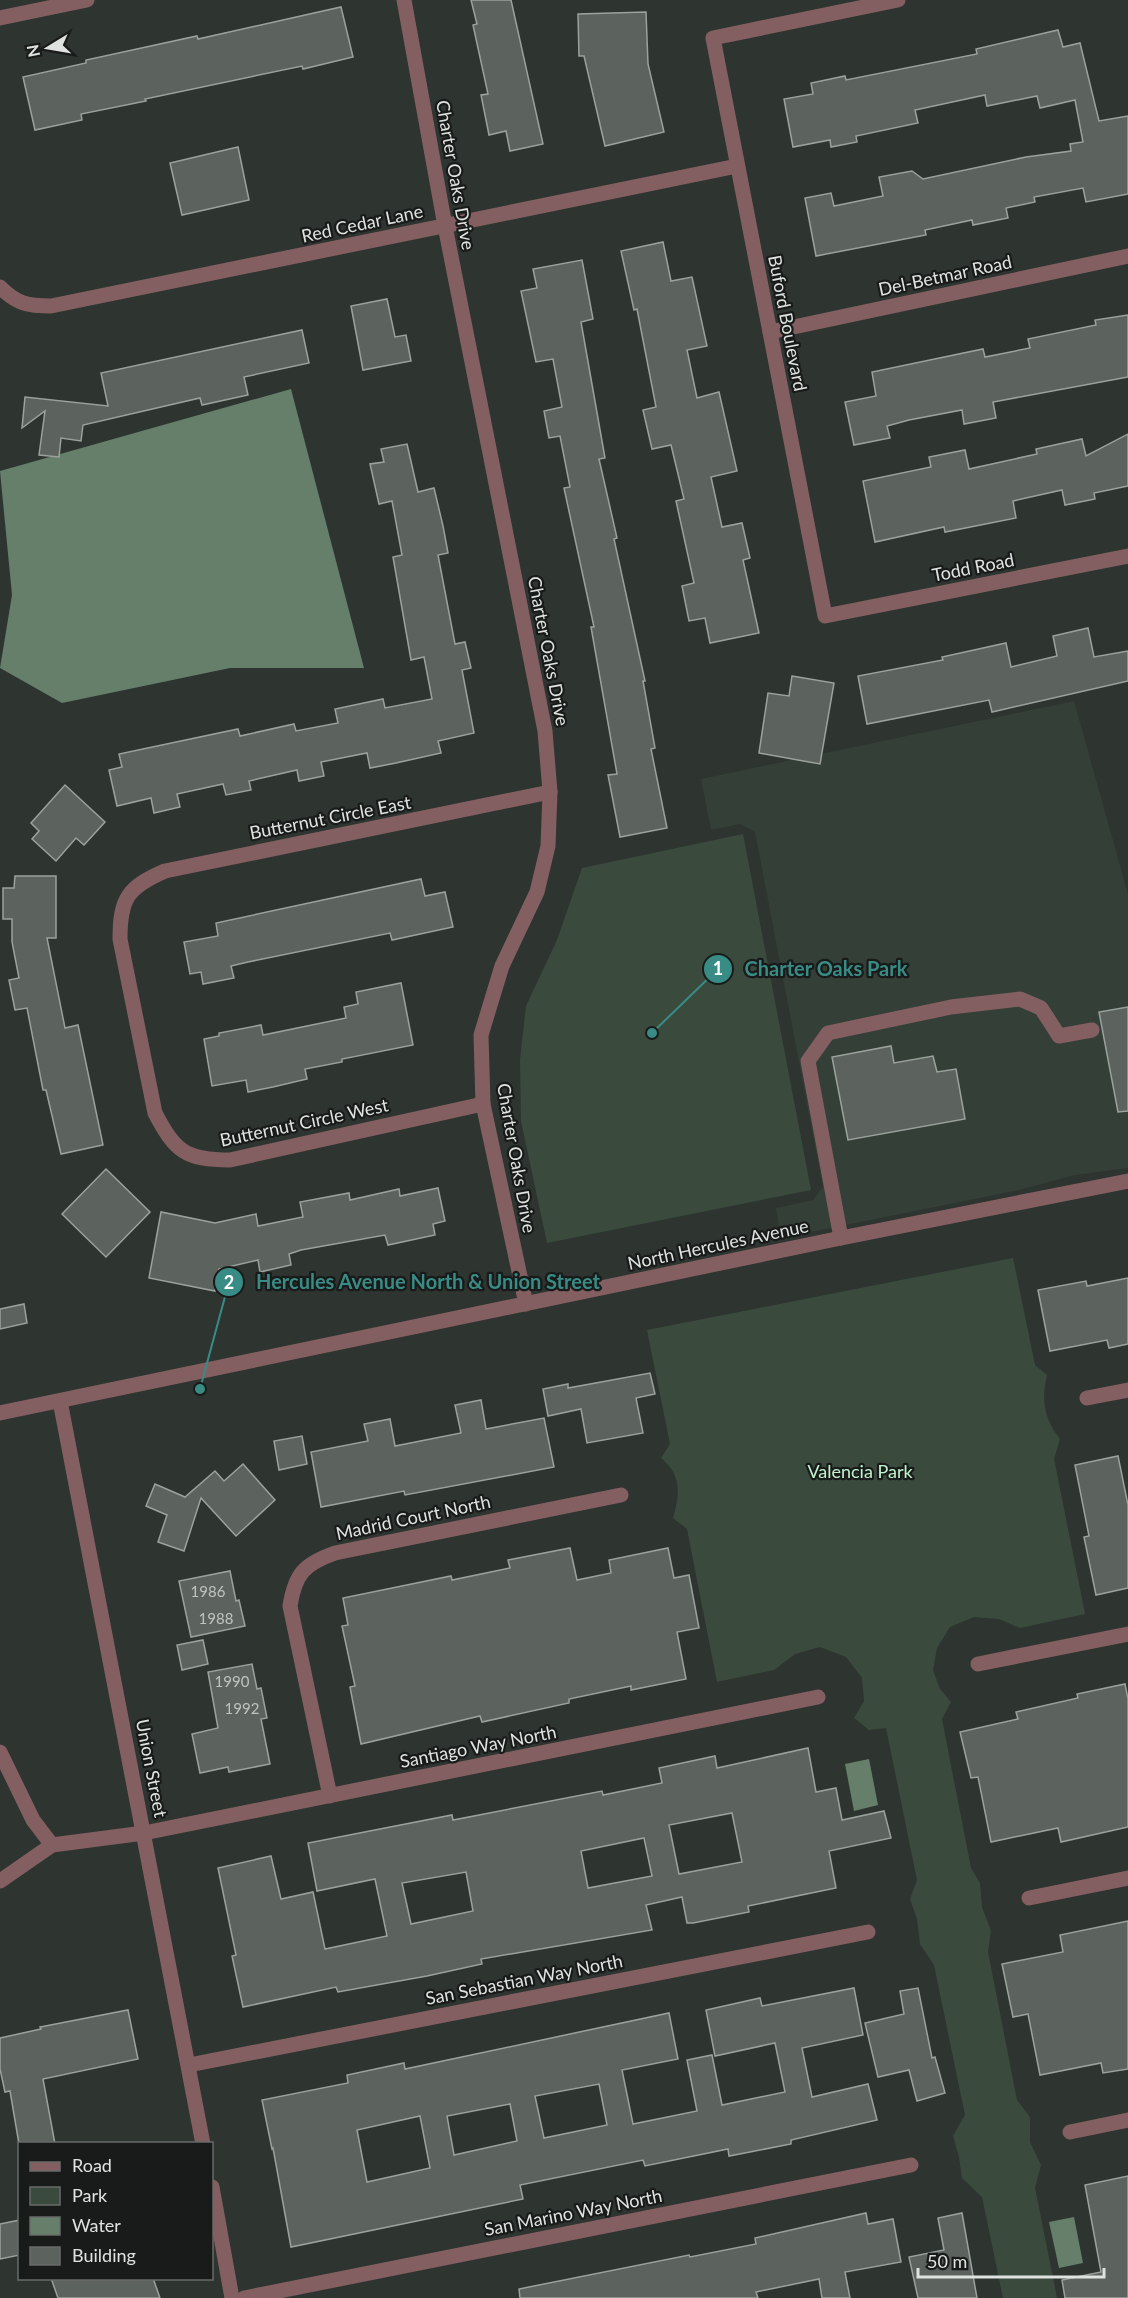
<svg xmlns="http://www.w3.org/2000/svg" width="1128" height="2298" font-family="Lato,sans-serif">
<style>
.built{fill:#343f37}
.green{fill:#3a4b3e}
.water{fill:#657f6b}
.building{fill:#5c625d;stroke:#9ba29d;stroke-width:1.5;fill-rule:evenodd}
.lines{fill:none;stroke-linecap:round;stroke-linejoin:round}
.minor{stroke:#835f61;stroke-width:15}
.labels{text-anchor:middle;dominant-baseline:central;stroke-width:4.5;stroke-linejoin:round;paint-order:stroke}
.number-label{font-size:15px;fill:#bec3bf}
.street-label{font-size:18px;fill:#dfe3e0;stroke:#181b19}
.park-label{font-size:18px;fill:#c0f3cd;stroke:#181b19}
.leader{fill:none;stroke:#398c85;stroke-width:2}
.callout-dot{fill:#398c85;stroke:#181b19;stroke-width:2}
.mark-label{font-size:18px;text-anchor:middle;font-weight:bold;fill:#fff}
.callout-label{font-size:20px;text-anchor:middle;font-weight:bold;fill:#398c85;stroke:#181b19;stroke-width:4.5;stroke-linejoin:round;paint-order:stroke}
</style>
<rect width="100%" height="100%" fill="#2e3430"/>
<polygon class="built" points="1074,701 1128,894 1128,1168 1075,1175 1019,1190 781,1238 776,1208 813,1200 823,1187 755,832 740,824 711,830 701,779"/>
<g class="green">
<polygon points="743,834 811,1190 547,1243 521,1121 520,1060 526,1006 557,940 582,868"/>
<path d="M 1013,1258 L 1035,1365 L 1047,1375 C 1041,1400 1044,1419 1060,1439 L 1054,1459 L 1085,1614 L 1020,1628 L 999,1619 L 974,1617 L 950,1627 L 937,1648 L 933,1670 L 940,1689 L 951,1702 L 942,1719 L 971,1868 L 980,1883 L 982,1907 L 991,1931 L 988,1952 L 1017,2100 L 1030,2117 L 1030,2142 L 1041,2165 L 1035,2188 L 1057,2298 L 1003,2298 L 982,2197 L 962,2178 L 959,2157 L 953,2136 L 965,2115 L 934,1965 L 920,1944 L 917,1919 L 910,1899 L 917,1880 L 886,1728 L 869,1730 L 854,1718 L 864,1701 L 862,1678 L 846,1657 L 820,1647 L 795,1654 L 774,1670 L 717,1682 L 687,1529 L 673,1518 C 680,1494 682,1475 661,1458 L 670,1444 L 647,1330 Z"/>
</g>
<g class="water">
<polygon points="291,389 364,668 230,668 62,703 0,668 12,595 0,471"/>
<polygon points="869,1759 878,1805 854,1811 845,1764"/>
<polygon points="1074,2217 1083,2263 1059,2268 1049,2222"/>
</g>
<g class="building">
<polygon points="471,0 511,0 543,144 510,151 506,131 489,135 481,95 488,94 473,25 477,24"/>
<polygon points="341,7 353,57 303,69 302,66 145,99 146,101 81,114 82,120 35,130 23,77 86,63 86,60 197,36 198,39"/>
<polygon points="646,12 648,64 664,132 605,146 584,56 579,56 578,14"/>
<polygon points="1058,30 1063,47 1080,43 1099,121 1128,116 1128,194 1086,202 1083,188 1034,197 1035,202 1006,208 1008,218 973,225 972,220 925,230 926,235 816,256 805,198 831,193 834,206 883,196 879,177 912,171 923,179 1026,157 1071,151 1070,144 1083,142 1075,100 1040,108 1037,96 987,106 985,95 915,110 918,123 856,136 857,142 831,147 830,140 793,147 784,99 813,94 811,83 845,76 846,80 977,54 976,49"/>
<polygon points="238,147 249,200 182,215 170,163"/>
<polygon points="663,242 671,281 692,277 707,346 687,350 697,398 719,392 737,471 711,477 722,527 742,523 750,558 743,560 759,633 710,643 705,618 689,621 682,586 694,583 676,501 684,499 671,445 652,449 643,410 656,407 637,309 634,310 621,251"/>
<polygon points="582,260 593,319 581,322 605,458 599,459 617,538 614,539 645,681 643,681 655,748 651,749 667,828 620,837 608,775 617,774 591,627 594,627 564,488 570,487 560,436 549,438 544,411 562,407 553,359 536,362 521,291 537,288 533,269"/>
<polygon points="387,299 395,337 406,335 411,361 363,370 351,306"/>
<polygon points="1128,315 1128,377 993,402 996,418 964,424 962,410 909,420 887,426 890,438 854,445 845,402 876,396 872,372 983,349 985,357 1030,348 1028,339 1096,325 1095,320"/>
<polygon points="302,330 309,363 244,377 248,395 202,405 200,398 83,425 81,441 61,438 59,457 39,455 45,411 22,428 25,397 108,406 101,373"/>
<polygon points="1128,434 1128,486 1094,493 1095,499 1065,505 1062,490 1013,501 1016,518 945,532 944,527 875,542 863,481 931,467 929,457 965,450 969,469 1037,454 1036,449 1082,439 1086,456"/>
<polygon points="407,444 418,492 434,488 443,526 448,553 438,555 455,644 465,642 471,668 462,670 474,733 438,741 441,753 396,763 370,768 367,753 321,762 324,776 299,781 297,770 249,781 251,790 226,795 223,784 177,794 180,807 154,813 151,798 117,806 109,770 122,767 119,754 238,729 240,736 294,724 296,731 338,723 335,709 383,699 385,708 432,699 424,657 411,660 393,557 402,555 392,501 379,504 370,464 384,462 381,449"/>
<polygon points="1088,628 1094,657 1128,651 1128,681 992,712 989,700 867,724 858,676 943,660 942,657 1006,643 1011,667 1057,656 1053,636"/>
<polygon points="792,676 834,683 820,764 759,753 768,693 789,696"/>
<polygon points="65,785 105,822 84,845 76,838 56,861 32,839 39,831 31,823"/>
<polygon points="15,876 56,876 56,938 47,938 65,1028 78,1025 103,1145 61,1154 46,1090 43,1090 27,1008 15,1010 9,980 19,978 12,942 12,919 3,919 3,888 14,888"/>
<polygon points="421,879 425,896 445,892 453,927 392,940 390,933 248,962 231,966 234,978 203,984 201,972 190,974 184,942 218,936 216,923"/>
<polygon points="401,983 413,1045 342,1059 342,1062 305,1069 307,1079 273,1087 248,1092 246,1080 212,1086 204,1039 219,1036 219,1033 261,1025 263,1035 346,1018 344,1007 358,1004 356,992"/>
<polygon points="1128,1007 1128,1111 1118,1112 1099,1012"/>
<polygon points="891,1046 894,1063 933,1056 937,1072 956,1069 965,1119 848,1140 832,1057"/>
<polygon points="106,1169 150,1212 106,1257 62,1214"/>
<polygon points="438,1188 445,1221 433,1224 435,1235 388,1245 385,1235 301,1250 289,1254 291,1265 260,1272 258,1260 219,1269 215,1291 149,1278 161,1212 215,1223 256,1214 258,1226 303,1217 300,1202 349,1193 350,1200 399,1189 400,1196"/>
<polygon points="1128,1278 1128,1344 1109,1348 1107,1340 1050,1351 1038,1290 1086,1281 1087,1286"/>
<polygon points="24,1304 27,1323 0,1329 0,1309"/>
<polygon points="650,1373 655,1394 636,1398 643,1433 587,1443 581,1409 548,1416 543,1389 568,1384 568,1388"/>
<polygon points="481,1400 486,1429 544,1418 554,1467 405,1495 404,1491 321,1507 311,1452 368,1441 364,1424 390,1419 395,1446 461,1433 455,1405"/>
<polygon points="302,1436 307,1464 279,1470 274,1441"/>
<polygon points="1118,1456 1128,1505 1128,1588 1096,1595 1084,1537 1089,1536 1075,1465"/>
<polygon points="243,1464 275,1500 236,1536 201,1498 184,1551 158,1542 167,1515 146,1506 155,1484 185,1497 215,1471 224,1481"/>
<polygon points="570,1548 577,1580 611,1573 609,1560 668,1548 674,1578 689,1575 699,1628 677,1632 686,1679 631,1690 631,1686 569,1699 569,1703 482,1722 480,1716 361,1744 350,1687 355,1686 342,1626 348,1625 343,1598 451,1576 452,1580 510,1568 508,1560"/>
<polygon points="230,1571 236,1601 239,1600 245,1626 191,1637 179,1581"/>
<polygon points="203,1640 208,1664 182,1670 177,1645"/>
<polygon points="252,1664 257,1689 261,1688 267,1718 261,1719 270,1764 229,1772 228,1767 200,1773 192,1734 218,1728 208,1672"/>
<polygon points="1125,1684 1128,1699 1128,1827 1061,1842 1058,1828 991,1842 978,1777 971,1778 960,1732 1018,1719 1016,1712 1078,1698 1077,1694"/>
<path d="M 808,1748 L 816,1792 L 836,1788 L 842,1820 L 884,1811 L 891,1838 L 829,1851 L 836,1888 L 748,1906 L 749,1912 L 693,1923 L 687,1923 L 682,1897 L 646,1905 L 652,1930 L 481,1959 L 482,1964 L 427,1976 L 338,1992 L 336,1987 L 243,2007 L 232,1956 L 236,1955 L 218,1868 L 271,1856 L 281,1899 L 313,1892 L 325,1949 L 387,1936 L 375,1879 L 317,1891 L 308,1843 L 452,1815 L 453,1820 L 602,1791 L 603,1795 L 662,1783 L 659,1768 L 715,1756 L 717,1768 ZM 732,1813 L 742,1862 L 679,1874 L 669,1825 ZM 644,1838 L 652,1876 L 588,1888 L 581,1851 ZM 466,1872 L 473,1911 L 411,1924 L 402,1883 Z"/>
<polygon points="1128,1921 1128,2069 1103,2073 1101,2063 1040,2075 1028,2014 1013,2017 1002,1964 1063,1952 1060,1935"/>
<path d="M 854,1988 L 863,2035 L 802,2048 L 812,2097 L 868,2084 L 877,2120 L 791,2140 L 791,2144 L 729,2156 L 728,2149 L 645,2166 L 643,2160 L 520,2185 L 523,2199 L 291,2247 L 273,2148 L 272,2149 L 262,2100 L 348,2083 L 347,2075 L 404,2063 L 405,2069 L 669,2013 L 678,2059 L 622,2070 L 633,2124 L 697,2111 L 687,2060 L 712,2055 L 722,2105 L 785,2092 L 775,2043 L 715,2056 L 706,2010 L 760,1998 L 762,2006 ZM 599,2084 L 607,2125 L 544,2138 L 535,2096 ZM 510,2104 L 517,2141 L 454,2155 L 447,2116 ZM 420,2116 L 430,2168 L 367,2182 L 357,2130 Z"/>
<polygon points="918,1988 932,2058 935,2057 945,2093 917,2101 909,2070 878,2077 865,2023 904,2014 900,1991"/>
<polygon points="128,2010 138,2059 43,2079 55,2144 19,2144 10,2091 5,2092 0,2069 0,2038 41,2029 40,2027"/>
<polygon points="1128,2176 1128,2298 1065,2298 1062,2280 1101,2272 1085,2185"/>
<polygon points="866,2213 868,2224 893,2219 901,2262 845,2272 850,2298 822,2298 819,2279 756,2292 758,2298 520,2298 519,2289 689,2255 690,2257 756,2244 755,2238"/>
<polygon points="962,2213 977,2298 918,2298 909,2257 944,2250 938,2218"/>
<polygon points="20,2220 20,2255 0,2259 0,2224"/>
<polygon points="51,2278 153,2278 160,2298 58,2298"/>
</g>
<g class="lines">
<g class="minor">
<polyline points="404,0 445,226 545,731 550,792 548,846 537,892 502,966 481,1035 483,1104 526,1304"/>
<polyline points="898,0 713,38 825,616 1128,556"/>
<polyline points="0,18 87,0"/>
<path d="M 0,287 C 17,304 28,306 51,306 L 737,166"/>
<polyline points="770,332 1128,256"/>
<path d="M 483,1104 L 230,1160 C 185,1160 175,1151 155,1113 L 120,939 C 120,898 128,887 165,871 L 550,792"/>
<polyline points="841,1238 808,1061 828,1033 951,1007 1020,999 1041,1008 1059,1036 1092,1030"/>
<polyline points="1087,1398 1128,1390"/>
<polyline points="60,1401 203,2144"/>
<polyline points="0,1413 841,1238 1128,1181"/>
<polyline points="978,1664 1128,1634"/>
<polyline points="0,1752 33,1820 52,1845 144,1833 818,1697"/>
<path d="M 330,1796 L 290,1606 C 295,1574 304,1564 335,1553 L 621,1495"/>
<polyline points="0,1881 52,1845"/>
<polyline points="1029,1898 1128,1878"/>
<polyline points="189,2065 868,1932"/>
<polyline points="1070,2132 1128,2120"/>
<polyline points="212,2187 232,2298"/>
<polyline points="244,2298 911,2165"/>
</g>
</g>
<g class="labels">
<g class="number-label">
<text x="208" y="1591">1986</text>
<text x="216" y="1618">1988</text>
<text x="232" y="1681">1990</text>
<text x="242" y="1708">1992</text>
</g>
<g class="street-label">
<text transform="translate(456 175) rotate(80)">Charter Oaks Drive</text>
<text transform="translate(362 223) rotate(-12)">Red Cedar Lane</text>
<text transform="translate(945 275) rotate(-12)">Del-Betmar Road</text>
<text transform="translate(788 323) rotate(79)">Buford Boulevard</text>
<text transform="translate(973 567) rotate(-11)">Todd Road</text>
<text transform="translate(549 651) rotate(79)">Charter Oaks Drive</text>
<text transform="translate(330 817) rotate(-11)">Butternut Circle East</text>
<text transform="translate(304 1122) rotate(-12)">Butternut Circle West</text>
<text transform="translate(517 1158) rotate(80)">Charter Oaks Drive</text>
<text transform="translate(718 1244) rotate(-12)">North Hercules Avenue</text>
<text transform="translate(413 1517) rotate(-12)">Madrid Court North</text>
<text transform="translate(478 1746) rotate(-11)">Santiago Way North</text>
<text transform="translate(152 1768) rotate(79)">Union Street</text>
<text transform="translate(524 1979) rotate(-11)">San Sebastian Way North</text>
<text transform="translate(573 2212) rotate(-11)">San Marino Way North</text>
</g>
<g class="park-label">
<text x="860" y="1471">Valencia Park</text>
</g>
</g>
<path class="leader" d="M652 1033L718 969M200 1389L229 1282"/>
<g class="callout-dot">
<circle cx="652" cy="1033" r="6"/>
<circle cx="200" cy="1389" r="6"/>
<circle cx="718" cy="969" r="15"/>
<circle cx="229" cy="1282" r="15"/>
</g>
<g class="mark-label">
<text x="718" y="975">1</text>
<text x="229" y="1289">2</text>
</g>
<g class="callout-label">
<text x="826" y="976">Charter Oaks Park</text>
<text x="428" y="1289">Hercules Avenue North &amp; Union Street</text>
</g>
<rect x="18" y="2142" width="195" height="138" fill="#181b19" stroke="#686b69" stroke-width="1.5"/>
<rect x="30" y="2162" width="30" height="9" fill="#835f61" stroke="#686b69" stroke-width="1.5"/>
<text x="72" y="2172" font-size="18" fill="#dfe3e0">Road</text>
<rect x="30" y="2187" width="30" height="18" fill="#3a4b3e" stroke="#686b69" stroke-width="1.5"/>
<text x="72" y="2202" font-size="18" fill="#dfe3e0">Park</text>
<rect x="30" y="2217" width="30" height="18" fill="#657f6b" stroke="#686b69" stroke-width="1.5"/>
<text x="72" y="2232" font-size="18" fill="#dfe3e0">Water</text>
<rect x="30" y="2247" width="30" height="18" fill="#5c625d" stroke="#686b69" stroke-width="1.5"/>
<text x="72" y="2262" font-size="18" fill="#dfe3e0">Building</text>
<g transform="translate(48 48) rotate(259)" stroke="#181b19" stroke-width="4.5" paint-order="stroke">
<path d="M0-4.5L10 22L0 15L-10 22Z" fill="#dfe3e0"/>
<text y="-9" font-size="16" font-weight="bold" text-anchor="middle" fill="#dfe3e0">N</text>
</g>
<path d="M918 2268v9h186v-9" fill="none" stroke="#dfe3e0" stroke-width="3"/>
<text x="927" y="2268" font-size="18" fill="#dfe3e0" stroke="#181b19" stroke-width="4.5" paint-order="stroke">50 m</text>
</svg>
